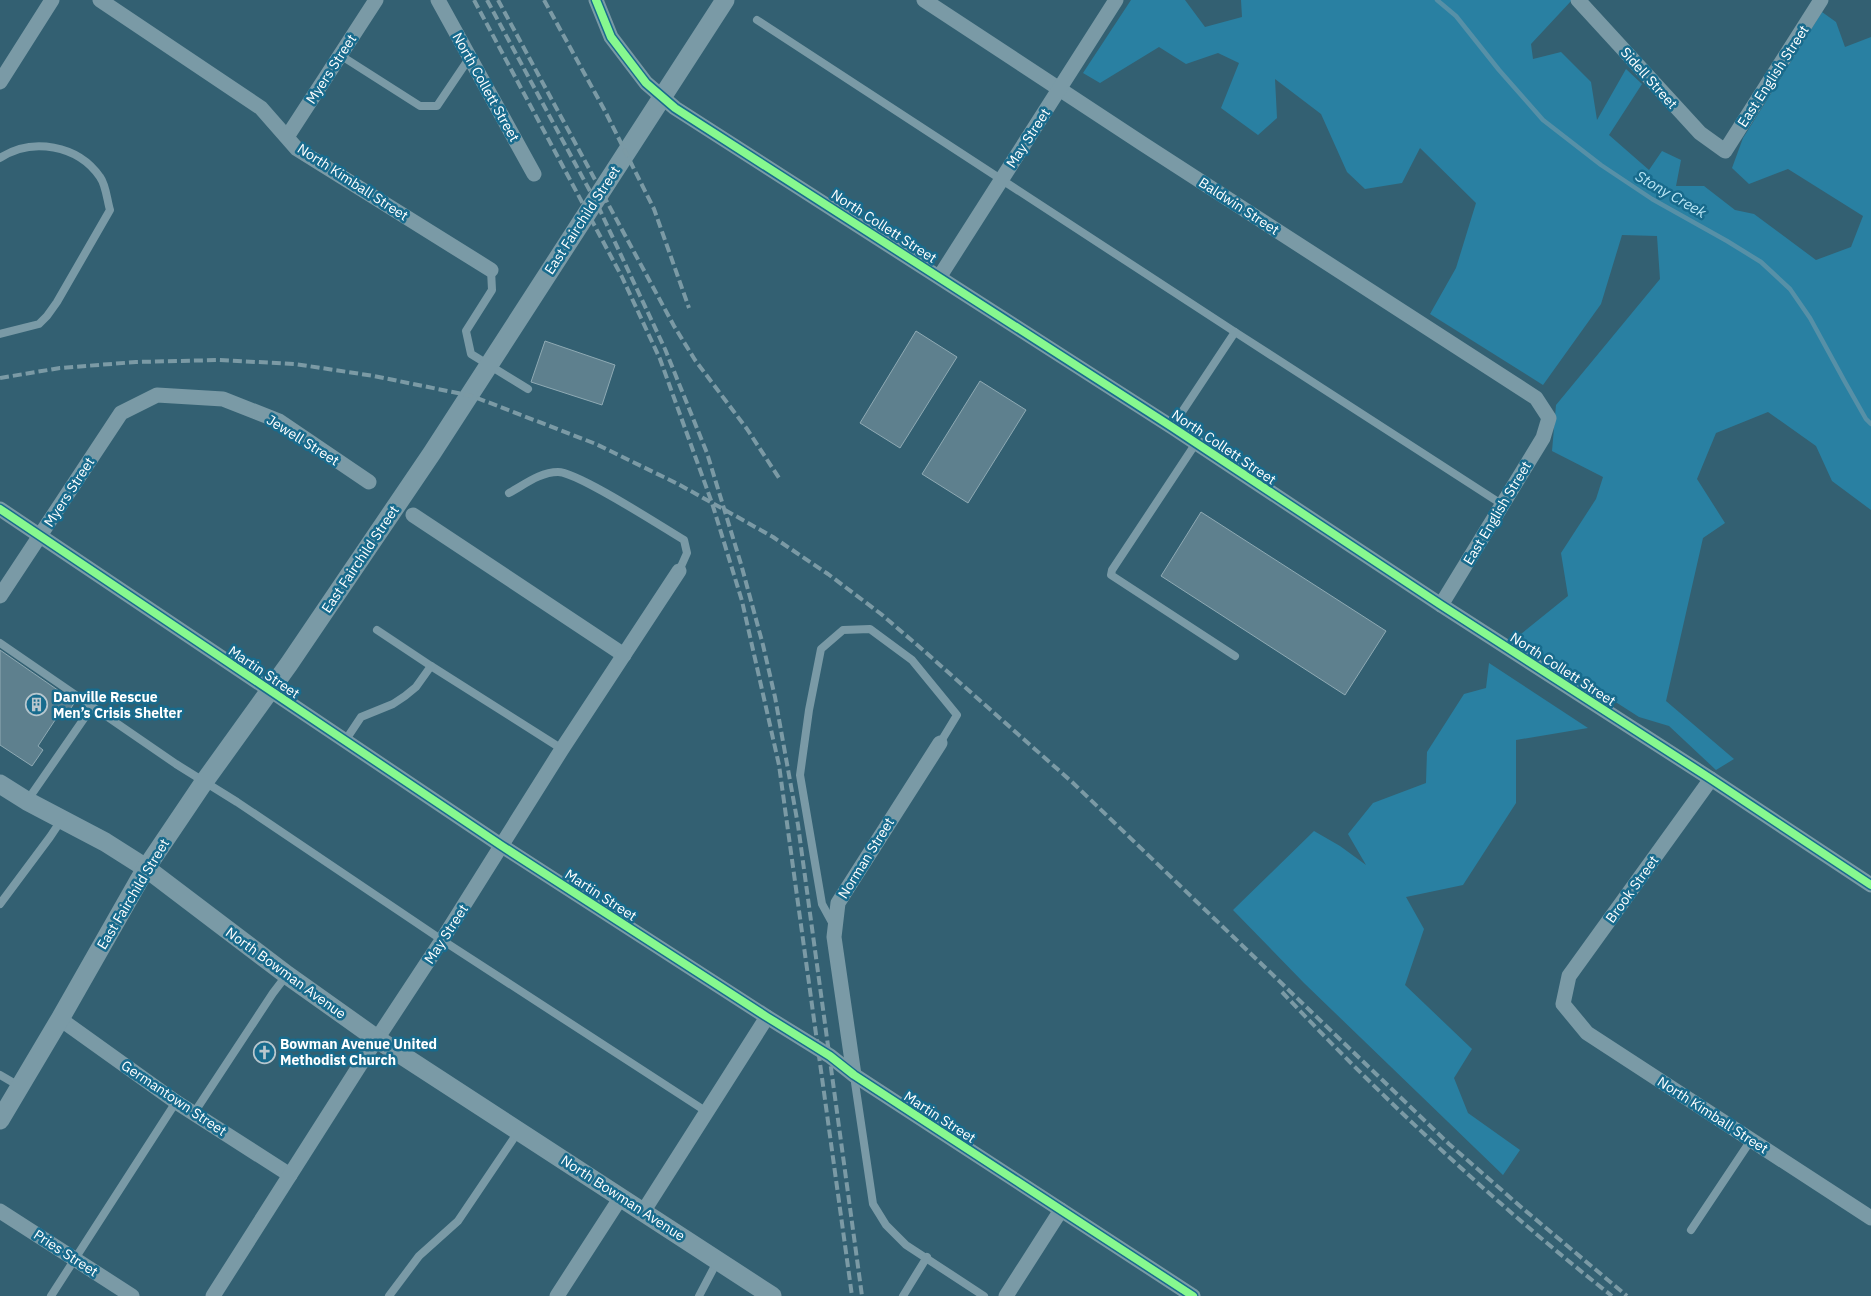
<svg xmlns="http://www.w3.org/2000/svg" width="1871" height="1296" font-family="'IBM Plex Sans',sans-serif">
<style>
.green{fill:#2980a2}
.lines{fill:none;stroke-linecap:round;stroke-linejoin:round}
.stream{stroke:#5790a7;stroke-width:4.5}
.building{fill:#5e808e;stroke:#8faab4}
.service{stroke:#7a9aa6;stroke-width:8}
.minor{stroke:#7a9aa6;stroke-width:15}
.tertiary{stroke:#7a9aa6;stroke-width:19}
.rail{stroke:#7b9aa5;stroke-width:4;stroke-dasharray:9 4;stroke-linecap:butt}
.cycleway-casing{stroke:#186b8d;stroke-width:11}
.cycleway{stroke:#87f88f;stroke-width:8}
.labels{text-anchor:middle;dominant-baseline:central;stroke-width:5;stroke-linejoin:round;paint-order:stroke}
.street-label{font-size:14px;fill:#fff;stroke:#186b8d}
.poi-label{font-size:14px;font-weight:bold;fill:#fff;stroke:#186b8d;text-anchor:start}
.water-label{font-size:15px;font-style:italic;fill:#bbe7f6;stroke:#186b8d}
</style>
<rect width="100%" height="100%" fill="#336072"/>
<g class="green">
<polygon points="1131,0 1185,0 1205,27 1242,17 1241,0 1572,0 1531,44 1533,59 1561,52 1591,82 1597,120 1626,69 1642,84 1609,135 1649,170 1662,151 1681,160 1676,186 1704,186 1735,210 1754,214 1816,260 1851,247 1863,216 1788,169 1749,184 1732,168 1743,138 1822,12 1836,22 1845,47 1871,37 1871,510 1832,481 1816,446 1768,412 1716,433 1697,479 1725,523 1703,538 1666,701 1734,759 1716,770 1669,726 1639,717 1516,638 1568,596 1561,553 1596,499 1603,477 1552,451 1556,405 1660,279 1657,236 1622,235 1601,304 1543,385 1430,314 1456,268 1476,203 1420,148 1402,183 1365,189 1347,172 1321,114 1275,79 1277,118 1258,135 1221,108 1239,63 1218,53 1186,64 1159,47 1100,83 1083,73"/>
<polygon points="1489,663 1588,728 1516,740 1516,803 1463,885 1406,897 1424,929 1405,985 1472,1049 1454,1078 1468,1113 1520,1150 1503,1175 1304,983 1233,910 1314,831 1340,846 1366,865 1348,834 1373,803 1426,783 1427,752 1464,694 1486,688"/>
</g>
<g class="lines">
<polyline class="stream" points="1437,0 1456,16 1499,70 1543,120 1601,165 1652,199 1727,241 1761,262 1790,289 1810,318 1845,382 1866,419 1871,424"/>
</g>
<g class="building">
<polygon points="916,331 957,357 900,448 860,423"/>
<polygon points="545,341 615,365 602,405 531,382"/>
<polygon points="980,381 1026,410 968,503 922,474"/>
<polygon points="1201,512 1386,631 1345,695 1161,576"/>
<polygon points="0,650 75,702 67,714 61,711 38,746 43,750 32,766 0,745"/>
</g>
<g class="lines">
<g class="service">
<polyline points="757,20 1235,332 1503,505"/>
<polyline points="340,55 420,106 437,106 470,57"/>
<path d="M 0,158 C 32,137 78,145 100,177 C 106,185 107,200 110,210 L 57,302 L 47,316 L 39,324 L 0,334"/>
<polyline points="491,270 492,290 466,331 471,354 528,389"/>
<polyline points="1172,427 1235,332"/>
<polyline points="1196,443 1112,570 1111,575 1235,656"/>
<path d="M 509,493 C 524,485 540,472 558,472 C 578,472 662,527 684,540 L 687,553 L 679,571"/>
<polyline points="377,630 431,666 562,749"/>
<polyline points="0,643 176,764 237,802 442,940 707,1112"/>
<polyline points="345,741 361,717 393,704 405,696 416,687 431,666"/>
<polyline points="27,801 92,707"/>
<polyline points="0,904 50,837 62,819"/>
<polyline points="834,926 822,904 800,775 809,710 821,649 843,630 870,629 912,660 957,715 940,743"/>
<polyline points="0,1075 19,1086"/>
<polyline points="854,1076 873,1204 886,1225 906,1245 984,1296"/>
<polyline points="194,1113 273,993 286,976"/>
<polyline points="1691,1230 1751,1140"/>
<polyline points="51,1296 176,1102"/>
<polyline points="389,1296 419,1256 458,1221 518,1132"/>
<polyline points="699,1296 718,1260"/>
<polyline points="903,1296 927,1257"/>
</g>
<g class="minor">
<polyline points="100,0 261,108 297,149 491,270"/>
<polyline points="438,0 534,174"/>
<polyline points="596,0 611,37 646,83 675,108 1172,427 1441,605 1711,779 1871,885"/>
<polyline points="924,0 1143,144 1536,398 1549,418 1543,438 1441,605"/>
<polyline points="1578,0 1700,133 1725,151 1821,0"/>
<polyline points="0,82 52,0"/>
<polyline points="287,137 376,0"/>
<polyline points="940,276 1116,0"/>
<polyline points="0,509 502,846 767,1017 830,1056 854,1075 1193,1296"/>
<polyline points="413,515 624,655"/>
<polyline points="0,596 121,413 157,395 223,399 279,421 369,482"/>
<polyline points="1711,779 1569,976 1563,1004 1587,1033 1871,1218"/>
<polyline points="60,1019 176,1102 290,1175"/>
<polyline points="854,1075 834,937 838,903 940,743"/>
<polyline points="0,1211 132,1296"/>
<polyline points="643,1212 767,1017"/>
<polyline points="213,1296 367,1054 442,940 562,749 679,571"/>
<polyline points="557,1296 621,1197"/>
<polyline points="1006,1296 1061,1210"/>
</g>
<g class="tertiary">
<polyline points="0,784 27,801 105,842 146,868 287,975 377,1039 772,1296"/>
<polyline points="0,1120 60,1019 146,868 204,782 289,664 432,453 725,0"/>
</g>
<g class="rail">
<polyline points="474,0 622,277 660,359 712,503 742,601 779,765 852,1296"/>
<polyline points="487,0 598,206 665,349 707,453 741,564 763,645 775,697 798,825 862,1296"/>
<polyline points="498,0 674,326 695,360 747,429 779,478"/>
<polyline points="544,0 605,111 654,209 689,308"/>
<polyline points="0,378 60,368 136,362 219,360 295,364 374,376 472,396 596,444 678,484 725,510 773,537 828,574 881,614 923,650 1072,782 1449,1144 1521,1207 1627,1296"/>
<path d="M 1282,992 C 1385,1101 1494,1203 1612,1296"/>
</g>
<defs>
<g id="cycleway">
<polyline points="596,0 611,37 646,83 675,108 1172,427 1441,605 1711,779 1871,885"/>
<polyline points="0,509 502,846 767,1017 830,1056 854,1075 1193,1296"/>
</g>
</defs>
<use href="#cycleway" class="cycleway-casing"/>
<use href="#cycleway" class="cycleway"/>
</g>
<defs>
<symbol id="building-ring" viewBox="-11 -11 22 22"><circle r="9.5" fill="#186b8d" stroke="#b8c7ce" stroke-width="1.5"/><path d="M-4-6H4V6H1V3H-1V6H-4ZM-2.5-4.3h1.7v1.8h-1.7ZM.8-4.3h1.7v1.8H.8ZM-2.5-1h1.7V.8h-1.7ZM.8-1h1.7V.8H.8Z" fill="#b8c7ce"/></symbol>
<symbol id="church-ring" viewBox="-11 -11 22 22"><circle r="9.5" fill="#186b8d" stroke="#b8c7ce" stroke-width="1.5"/><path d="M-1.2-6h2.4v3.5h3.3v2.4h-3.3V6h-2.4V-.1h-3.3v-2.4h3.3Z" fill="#b8c7ce"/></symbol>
</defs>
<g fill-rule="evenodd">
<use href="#building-ring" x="24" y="692" width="25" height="25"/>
<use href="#church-ring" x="252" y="1040" width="25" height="25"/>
</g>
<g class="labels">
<g class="street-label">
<text transform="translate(331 69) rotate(-57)">Myers Street</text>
<text transform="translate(1773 76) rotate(-57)">East English Street</text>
<text transform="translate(1649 78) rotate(48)">Sidell Street</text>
<text transform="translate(486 87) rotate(61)">North Collett Street</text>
<text transform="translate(1028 138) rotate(-57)">May Street</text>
<text transform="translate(353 182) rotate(33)">North Kimball Street</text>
<text transform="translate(1239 206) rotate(33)">Baldwin Street</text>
<text transform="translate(582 220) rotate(-57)">East Fairchild Street</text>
<text transform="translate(884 226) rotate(33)">North Collett Street</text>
<text transform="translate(303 440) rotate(32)">Jewell Street</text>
<text transform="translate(1224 447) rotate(34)">North Collett Street</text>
<text transform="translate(69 492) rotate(-57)">Myers Street</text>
<text transform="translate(1497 513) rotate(-59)">East English Street</text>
<text transform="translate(360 559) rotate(-56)">East Fairchild Street</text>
<text transform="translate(1563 669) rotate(33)">North Collett Street</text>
<text transform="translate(264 672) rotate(34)">Martin Street</text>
<text transform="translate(866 858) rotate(-58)">Norman Street</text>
<text transform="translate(1632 889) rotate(-54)">Brook Street</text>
<text transform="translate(133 894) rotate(-59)">East Fairchild Street</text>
<text transform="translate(601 895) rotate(33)">Martin Street</text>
<text transform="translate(446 934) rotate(-57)">May Street</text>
<text transform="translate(286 973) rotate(36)">North Bowman Avenue</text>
<text transform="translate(174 1098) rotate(34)">Germantown Street</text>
<text transform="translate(1713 1115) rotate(33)">North Kimball Street</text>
<text transform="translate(940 1117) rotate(33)">Martin Street</text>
<text transform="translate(623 1198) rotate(33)">North Bowman Avenue</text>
<text transform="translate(66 1253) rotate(33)">Pries Street</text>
</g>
<g class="poi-label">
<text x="53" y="697">Danville Rescue<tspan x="53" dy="16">Men’s Crisis Shelter</tspan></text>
<text x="280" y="1044">Bowman Avenue United<tspan x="280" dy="16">Methodist Church</tspan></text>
</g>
<g class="water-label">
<text transform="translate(1671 194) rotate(30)">Stony Creek</text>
</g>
</g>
</svg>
